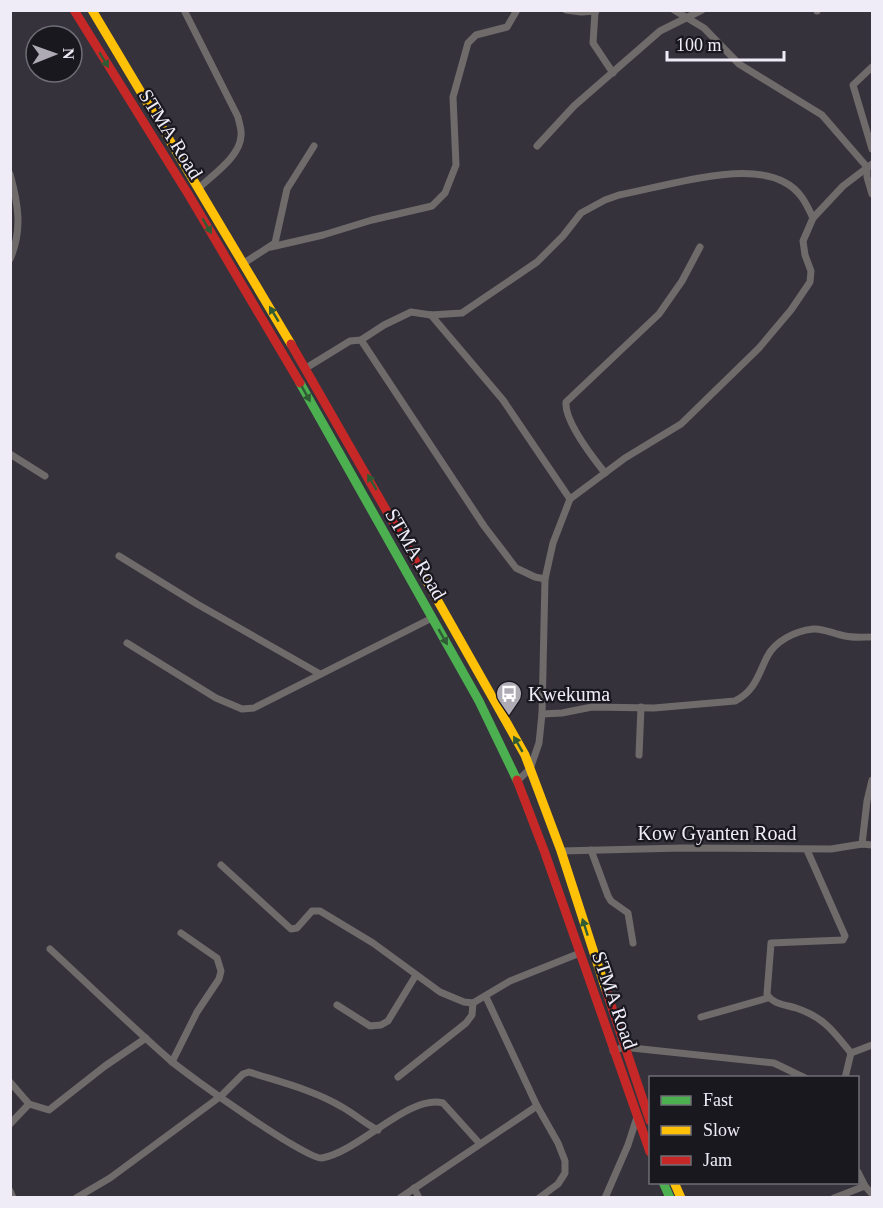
<svg xmlns="http://www.w3.org/2000/svg" width="883" height="1208" font-family="'Times New Roman',serif">
<style>
.lines{fill:none;stroke-linecap:round;stroke-linejoin:round}
.street{stroke:#6f6b6b;stroke-width:7}
.fast{stroke:#4caf50;stroke-width:9}
.slow{stroke:#ffc107;stroke-width:9}
.jam{stroke:#c62828;stroke-width:9}
.oneway{fill:#305c35}
.labels{text-anchor:middle;dominant-baseline:central;stroke-width:4.5;stroke-linejoin:round;paint-order:stroke}
.street-label{font-size:20px;fill:#efecf7;stroke:#1a181f}
.poi-label{font-size:20px;fill:#efecf7;stroke:#1a181f;text-anchor:start}
</style>
<rect width="100%" height="100%" fill="#35323b"/>
<g class="lines">
<g class="street">
<path d="M 184,10 L 238,117 C 239,123 242,130 241,136 C 240,157 212,175 198,189"/>
<polyline points="566,10 581,12 596,11"/>
<polyline points="674,10 704,28 739,64 822,115 867,167 867,177 872,194"/>
<polyline points="817,11 817,10"/>
<polyline points="595,12 593,43 613,73"/>
<polyline points="872,67 853,85 872,149"/>
<polyline points="537,146 574,106 660,31 702,10"/>
<path d="M 10,174 C 18,203 23,230 10,259"/>
<polyline points="271,247 323,235 372,220 432,206 445,193 456,165 453,97 468,43 476,35 507,27 517,10"/>
<polyline points="244,263 275,243 287,189 314,146"/>
<polyline points="431,315 503,400 570,499 553,543 545,579"/>
<polyline points="361,340 484,526 516,568 535,577 545,579 542,714 539,743 530,769 517,781"/>
<path d="M 306,368 L 350,341 L 361,340 L 384,325 L 411,312 L 431,315 L 462,313 L 537,262 L 563,236 L 581,213 L 605,200 L 619,195 C 663,187 745,160 784,182 C 800,190 806,203 813,218"/>
<polyline points="10,454 45,476"/>
<path d="M 605,473 C 593,458 564,421 566,402 L 659,314 L 682,281 L 700,247"/>
<polyline points="570,499 625,458 681,424 759,348 791,310 810,282 811,271 805,255 803,241 813,218 843,186 872,164"/>
<polyline points="119,556 197,604 320,674"/>
<polyline points="127,643 216,698 242,709 254,708 432,618"/>
<path d="M 542,714 L 562,713 L 592,707 L 654,708 L 735,701 C 755,691 758,675 767,657 C 775,641 795,631 813,629 C 823,628 834,634 845,636 C 854,638 863,637 872,637"/>
<polyline points="639,755 641,707"/>
<polyline points="862,844 867,801 872,780"/>
<polyline points="591,850 608,896 611,901 628,913 633,943"/>
<path d="M 807,850 L 845,936 L 843,940 L 771,943 L 767,994 C 772,1004 786,1005 796,1008 C 824,1017 834,1032 851,1053"/>
<polyline points="561,851 682,848 831,849 862,844 872,845"/>
<polyline points="221,865 291,929 297,928 312,911 320,911 373,943 440,992 464,1002 473,1003 510,981 580,953"/>
<path d="M 50,949 C 90,986 129,1024 170,1060 C 187,1075 308,1161 322,1158 C 360,1151 409,1094 443,1103 L 480,1144"/>
<polyline points="486,997 537,1106 558,1143 565,1161 565,1173 558,1184 539,1198"/>
<polyline points="337,1005 370,1026 381,1025 388,1021 416,975"/>
<polyline points="701,1017 768,998"/>
<polyline points="613,1051 624,1047 632,1048 774,1063 805,1078"/>
<polyline points="172,1062 197,1012 219,979 221,971 217,958 181,933"/>
<polyline points="398,1077 466,1023 472,1015 473,1003"/>
<polyline points="845,1078 851,1053 872,1045"/>
<polyline points="10,1082 29,1104 49,1110 105,1066 146,1038"/>
<polyline points="10,1124 29,1104"/>
<polyline points="858,1172 865,1186 872,1194"/>
<polyline points="414,1188 419,1198"/>
<polyline points="10,1191 13,1198"/>
<path d="M 76,1198 L 110,1178 L 221,1096 L 243,1074 L 249,1072 C 280,1082 314,1090 342,1107 C 355,1114 365,1124 378,1130"/>
<polyline points="400,1198 537,1106"/>
<polyline points="605,1198 628,1145 637,1117"/>
<polyline points="834,1198 865,1186"/>
</g>
<g class="fast">
<polyline points="300,383 479,701 517,780"/>
<polyline points="663,1182 670,1198"/>
</g>
<g class="slow">
<polyline points="92,10 291,344"/>
<polyline points="417,564 525,755 561,851 606,990"/>
<polyline points="674,1182 681,1198"/>
</g>
<g class="jam">
<polyline points="74,10 190,197 300,383"/>
<polyline points="291,344 417,564"/>
<polyline points="517,780 545,853 650,1152"/>
<polyline points="606,990 650,1121"/>
</g>
</g>
<defs><path id="oneway-solid" d="M-6-.8H1V-3.2L6.5 0L1 3.2V.8H-6Z" transform="scale(1.5)"/></defs>
<g class="oneway">
<use href="#oneway-solid" transform="translate(104 60) rotate(59)"/>
<use href="#oneway-solid" transform="translate(207 226) rotate(59)"/>
<use href="#oneway-solid" transform="translate(274 314) rotate(-121)"/>
<use href="#oneway-solid" transform="translate(306 394) rotate(61)"/>
<use href="#oneway-solid" transform="translate(372 482) rotate(-120)"/>
<use href="#oneway-solid" transform="translate(443 637) rotate(60)"/>
<use href="#oneway-solid" transform="translate(518 744) rotate(-120)"/>
<use href="#oneway-solid" transform="translate(585 927) rotate(-108)"/>
</g>
<defs>
<symbol id="bus-pin" viewBox="-11 -11 22 30"><path d="M0 17L-7.5 6A9.5 9.5 0 1 1 7.5 6Z" fill="#aeabb5" stroke="#1a181f"/><path d="M-5-6H5V4H4V6H2V4H-2V6H-4V4H-5ZM-3.5-4V0h7V-4ZM-3.5 1.2v1.5H-2V1.2ZM2 1.2v1.5H3.5V1.2Z" fill="#fff"/></symbol>
</defs>
<g fill-rule="evenodd">
<use href="#bus-pin" x="494" y="679" width="30" height="40"/>
</g>
<g class="labels">
<g class="street-label">
<text transform="translate(171 134) rotate(58)">STMA Road</text>
<text transform="translate(416 554) rotate(60)">STMA Road</text>
<text x="717" y="833">Kow Gyanten Road</text>
<text transform="translate(615 1000) rotate(71)">STMA Road</text>
</g>
<g class="poi-label">
<text x="528" y="694">Kwekuma</text>
</g>
</g>
<rect width="883" height="1208" fill="none" stroke="#efecf7" stroke-width="24"/>
<rect x="649" y="1076" width="210" height="108" fill="#1a181f" stroke="#6f6d75" stroke-width="1.5"/>
<rect x="661" y="1096" width="30" height="9" fill="#4caf50" stroke="#6f6d75" stroke-width="1.5"/>
<text x="703" y="1106" font-size="18" fill="#efecf7">Fast</text>
<rect x="661" y="1126" width="30" height="9" fill="#ffc107" stroke="#6f6d75" stroke-width="1.5"/>
<text x="703" y="1136" font-size="18" fill="#efecf7">Slow</text>
<rect x="661" y="1156" width="30" height="9" fill="#c62828" stroke="#6f6d75" stroke-width="1.5"/>
<text x="703" y="1166" font-size="18" fill="#efecf7">Jam</text>
<g transform="translate(54 54) rotate(89)"><circle r="28" fill="#1a181f" stroke="#6f6d75" stroke-width="1.5"/>
<path d="M0-4.5L10 22L0 15L-10 22Z" fill="#aeabb5"/>
<text y="-9" font-size="16" font-weight="bold" text-anchor="middle" fill="#efecf7">N</text>
</g>
<path d="M667 51v9h117v-9" fill="none" stroke="#efecf7" stroke-width="3"/>
<text x="676" y="51" font-size="18" fill="#efecf7" stroke="#1a181f" stroke-width="4.5" paint-order="stroke">100 m</text>
</svg>
